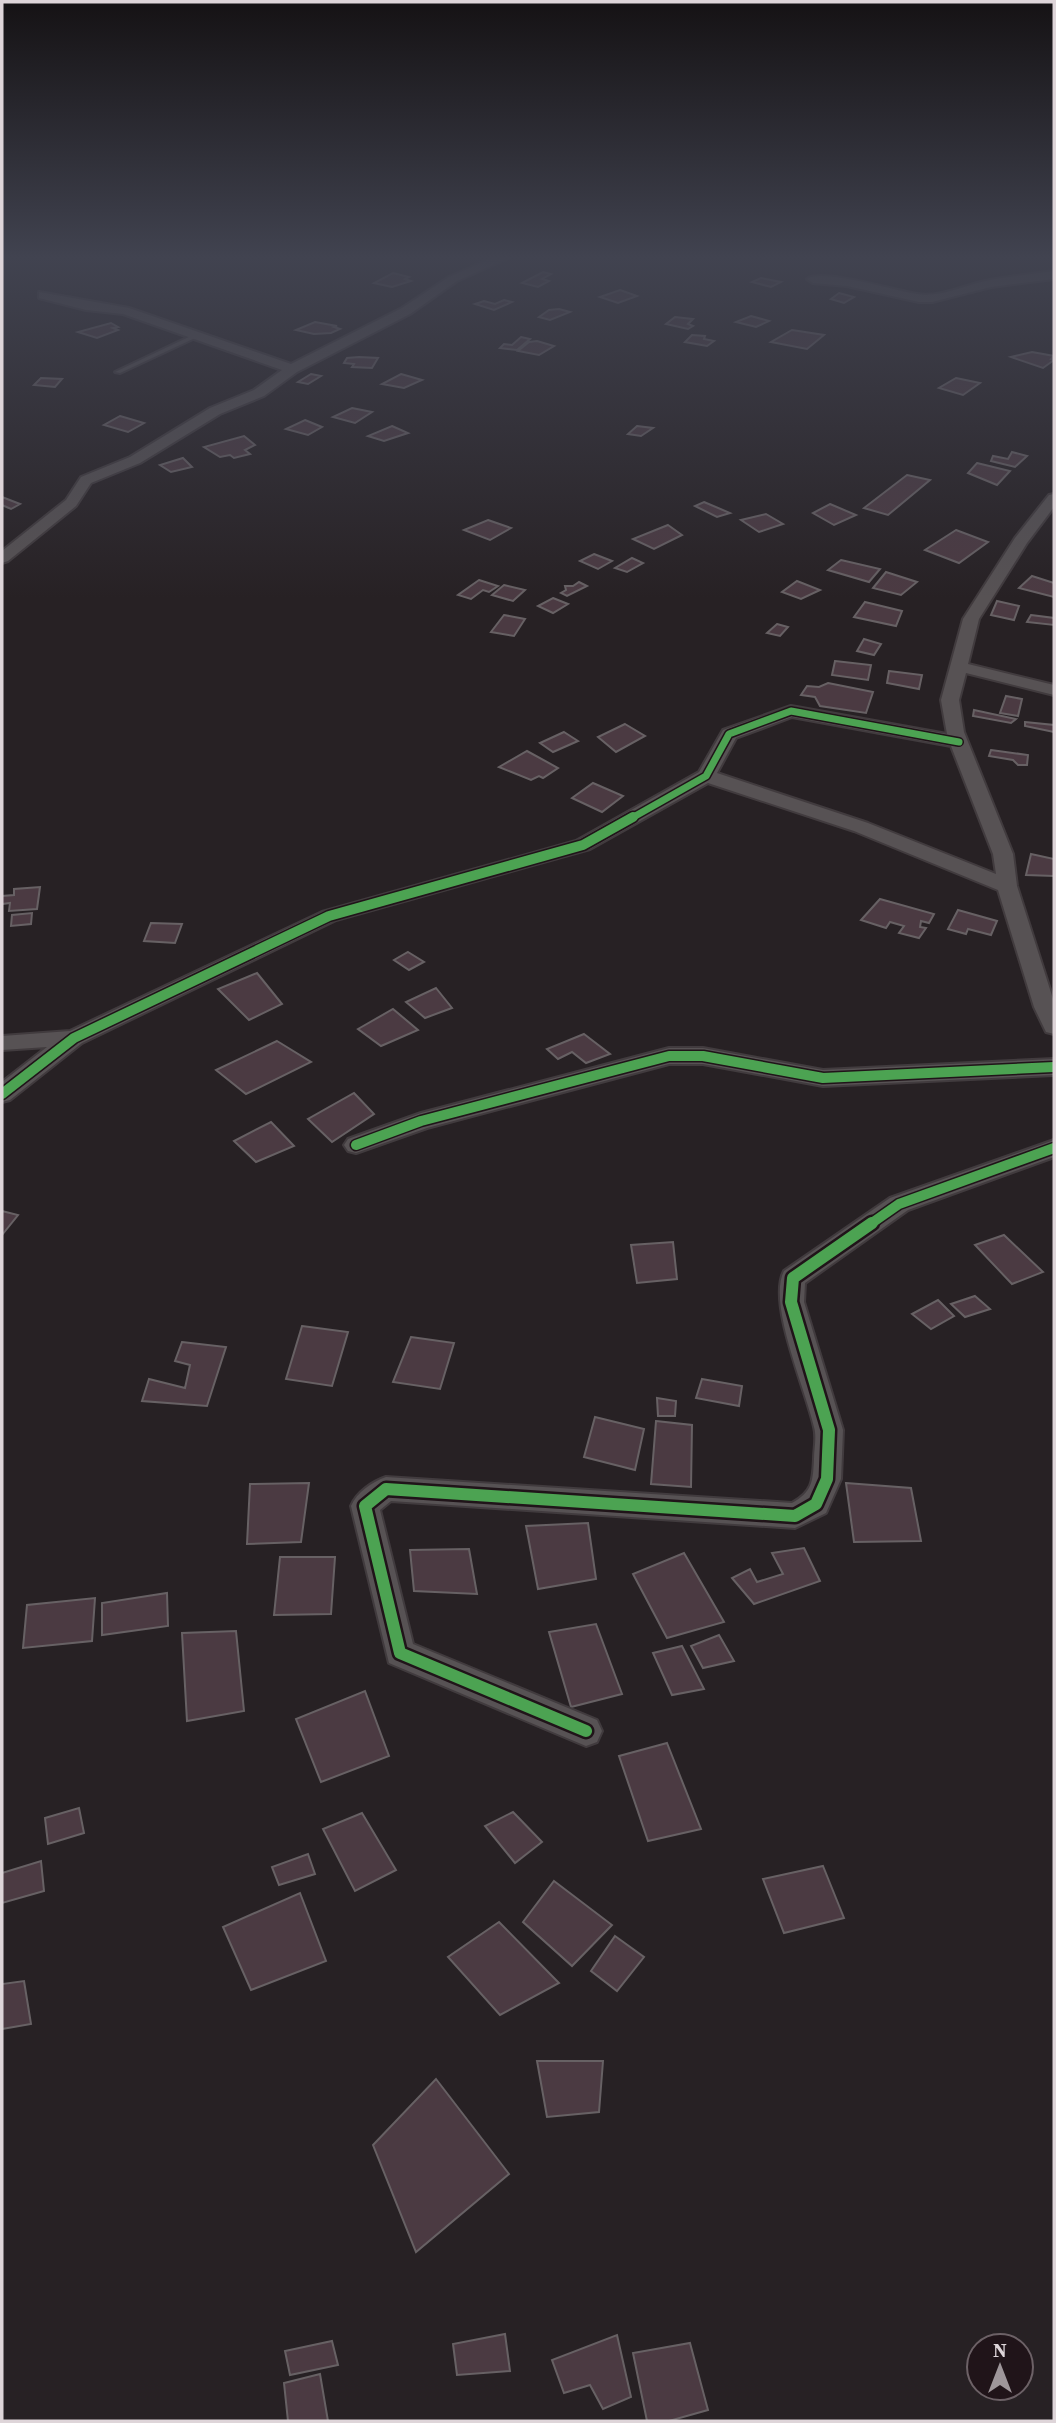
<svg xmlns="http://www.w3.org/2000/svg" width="1056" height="2423" font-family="'Source Serif 4',serif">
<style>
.building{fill:#4b3a42;stroke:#676164;stroke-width:2}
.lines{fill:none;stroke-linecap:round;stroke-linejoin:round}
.service-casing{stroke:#413b3e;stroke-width:4}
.minor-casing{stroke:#413b3e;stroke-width:4}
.service{fill:#575254;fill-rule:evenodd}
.minor{fill:#575254;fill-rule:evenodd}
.cycleway-far2-casing{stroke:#201419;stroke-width:10}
.cycleway-far1-casing{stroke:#201419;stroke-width:13}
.cycleway-casing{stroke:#201419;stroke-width:17}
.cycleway-far2{stroke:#4ca352;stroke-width:7}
.cycleway-far1{stroke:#4ca352;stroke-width:10}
.cycleway{stroke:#4ca352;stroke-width:12}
</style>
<rect width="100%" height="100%" fill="#272124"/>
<g class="building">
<polygon points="543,272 551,274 542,279 549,281 538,287 522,283"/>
<polygon points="393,273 409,277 405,279 411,281 392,287 374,283"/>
<polygon points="761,278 781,282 771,287 752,282"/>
<polygon points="620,290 637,296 618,303 600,297"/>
<polygon points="839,293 854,297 844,303 831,299"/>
<polygon points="504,300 512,302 494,310 475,304 484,301 495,304"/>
<polygon points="559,309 570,312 550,320 539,317 549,310"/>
<polygon points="751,316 769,321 756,327 736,322"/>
<polygon points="675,317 693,319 688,324 693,326 688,329 666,324"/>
<polygon points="315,322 337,326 334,327 340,329 331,333 314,334 296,330"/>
<polygon points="111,323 118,327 113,328 118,330 97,338 78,332"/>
<polygon points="792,330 824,335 807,349 771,342"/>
<polygon points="692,335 705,336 704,339 714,341 707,346 685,342"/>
<polygon points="521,337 530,339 517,350 500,348 504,344 512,345"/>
<polygon points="537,341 554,346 539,355 518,351 529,342"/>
<polygon points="1032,352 1054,356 1051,359 1054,360 1043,368 1011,357"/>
<polygon points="359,357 378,358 372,368 352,367 354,364 344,363 347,358"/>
<polygon points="311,374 321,376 308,384 298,382"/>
<polygon points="401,374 422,380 404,388 382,384"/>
<polygon points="41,378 62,379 55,387 34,385"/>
<polygon points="956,378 980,383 963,395 939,388"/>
<polygon points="352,408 372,412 355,423 333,417"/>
<polygon points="120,416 144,423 128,432 104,425"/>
<polygon points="305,420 322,427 308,435 286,429"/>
<polygon points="392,426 408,433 384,441 368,436"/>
<polygon points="637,426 653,428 641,436 628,434"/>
<polygon points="244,436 255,445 245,450 250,454 234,458 230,455 220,457 204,447"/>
<polygon points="1012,452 1027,456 1015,467 991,461 993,456 1008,459"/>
<polygon points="183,458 192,467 171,472 160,465"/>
<polygon points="977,463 1010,471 997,485 968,473"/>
<polygon points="907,475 930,480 888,515 864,508"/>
<polygon points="2,497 20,504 11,509 2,505"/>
<polygon points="704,502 730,513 717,517 695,506"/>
<polygon points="830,504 856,515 834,525 813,513"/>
<polygon points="766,514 783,524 759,532 741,520"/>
<polygon points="488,520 511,528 490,540 464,530"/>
<polygon points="668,525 682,535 654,549 633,539"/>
<polygon points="956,530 988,542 959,563 925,550"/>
<polygon points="594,554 612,561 598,569 580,561"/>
<polygon points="632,558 643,563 627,572 615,568"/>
<polygon points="841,560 880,569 869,582 828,570"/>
<polygon points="886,572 917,582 901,595 873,588"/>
<polygon points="1032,576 1054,583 1054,597 1019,588"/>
<polygon points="479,580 498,586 489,592 483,590 471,599 458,595"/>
<polygon points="797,581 820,590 801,599 782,592"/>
<polygon points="579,582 587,586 567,596 561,593 566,590 565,586 573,586"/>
<polygon points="504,585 525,590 513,601 492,595"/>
<polygon points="553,598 568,604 553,613 538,606"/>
<polygon points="997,601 1019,606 1014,620 991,615"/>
<polygon points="865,602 902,611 896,626 854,617"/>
<polygon points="504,615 525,619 514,636 491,632"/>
<polygon points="1031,615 1054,618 1054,625 1027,622"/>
<polygon points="777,624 788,627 780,636 767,633"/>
<polygon points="864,639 881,644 874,655 857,651"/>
<polygon points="835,661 871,665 868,680 832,675"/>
<polygon points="889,671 922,675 919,689 887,683"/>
<polygon points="828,683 873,692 866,713 820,706 815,697 801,695 807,686 819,687"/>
<polygon points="1006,696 1022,699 1018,716 1000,713"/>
<polygon points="974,710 1016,719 1011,723 973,716"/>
<polygon points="1025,722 1054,725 1054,732 1025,726"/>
<polygon points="625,724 645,736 616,752 598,737"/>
<polygon points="564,732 578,741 553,752 540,743"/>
<polygon points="991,750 1028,755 1027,765 1018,765 1013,760 989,756"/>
<polygon points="527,751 558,768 543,778 539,776 531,780 499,767"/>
<polygon points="593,783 623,796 602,812 572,798"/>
<polygon points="1031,854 1054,859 1054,876 1026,875"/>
<polygon points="40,887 37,909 9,911 10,903 2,904 2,896 14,895 14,889"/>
<polygon points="880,899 934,914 929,923 921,921 920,927 926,928 919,938 899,933 904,926 890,922 886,928 861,920"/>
<polygon points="958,910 997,921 991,935 968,929 966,934 948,929"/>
<polygon points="32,913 31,924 11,926 12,915"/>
<polygon points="151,923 182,924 175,943 144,941"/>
<polygon points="408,952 424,962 409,970 394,960"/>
<polygon points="257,973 282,1004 249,1020 218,989"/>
<polygon points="436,988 452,1008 425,1018 406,1002"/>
<polygon points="393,1009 418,1030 381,1046 358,1029"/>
<polygon points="584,1034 610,1054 586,1063 572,1052 558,1059 547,1049"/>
<polygon points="277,1041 311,1062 246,1094 216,1070"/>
<polygon points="354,1093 374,1114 332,1142 308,1119"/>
<polygon points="271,1122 294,1146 256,1162 234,1141"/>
<polygon points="2,1211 18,1215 2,1235"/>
<polygon points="1004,1235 1043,1272 1012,1284 975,1245"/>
<polygon points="673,1242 677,1279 637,1283 631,1245"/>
<polygon points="975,1296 990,1309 965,1317 951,1304"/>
<polygon points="938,1300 954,1316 931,1329 912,1314"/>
<polygon points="302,1326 348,1332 332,1386 286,1379"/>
<polygon points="411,1337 454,1343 440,1389 393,1382"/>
<polygon points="182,1342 226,1347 207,1406 142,1401 149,1379 185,1388 190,1365 175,1361"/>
<polygon points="702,1379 742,1386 739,1406 696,1398"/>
<polygon points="657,1398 676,1401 675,1416 658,1416"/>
<polygon points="595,1417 644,1429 635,1470 584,1457"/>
<polygon points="656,1421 692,1425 691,1487 651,1484"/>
<polygon points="309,1483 301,1542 247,1544 250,1484"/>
<polygon points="846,1483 911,1488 921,1541 854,1542"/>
<polygon points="588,1523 596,1579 538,1589 526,1526"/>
<polygon points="804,1548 820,1581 754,1604 732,1578 750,1569 757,1582 783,1574 772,1553"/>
<polygon points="469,1549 477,1594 414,1591 410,1550"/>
<polygon points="684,1553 724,1622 667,1638 633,1574"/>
<polygon points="280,1557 335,1557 331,1614 274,1615"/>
<polygon points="167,1593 168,1626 102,1635 102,1603"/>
<polygon points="95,1598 92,1641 23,1648 27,1605"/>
<polygon points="596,1624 622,1694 571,1707 549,1632"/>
<polygon points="236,1631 244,1711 187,1721 182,1633"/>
<polygon points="719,1635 734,1661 703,1668 691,1646"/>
<polygon points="682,1646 704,1689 672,1695 653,1653"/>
<polygon points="365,1691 389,1756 321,1782 296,1719"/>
<polygon points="667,1743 701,1829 648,1841 619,1756"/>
<polygon points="79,1808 84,1833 48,1844 45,1818"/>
<polygon points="513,1812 542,1842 515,1863 485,1826"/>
<polygon points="362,1813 396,1870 355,1891 323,1829"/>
<polygon points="308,1854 315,1874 279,1885 272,1867"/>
<polygon points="41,1861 44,1891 2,1903 2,1873"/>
<polygon points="823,1866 844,1918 784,1933 763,1879"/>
<polygon points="554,1881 612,1925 572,1966 523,1922"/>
<polygon points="300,1893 326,1961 251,1990 223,1927"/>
<polygon points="499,1922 559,1983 500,2015 448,1957"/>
<polygon points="615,1936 644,1957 617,1991 591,1971"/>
<polygon points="24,1981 31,2024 2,2029 2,1984"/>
<polygon points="537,2061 603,2061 599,2112 547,2117"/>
<polygon points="436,2079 509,2174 416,2252 373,2145"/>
<polygon points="505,2334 510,2371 457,2375 453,2344"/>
<polygon points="617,2335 631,2397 603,2409 590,2385 564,2393 552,2360"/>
<polygon points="332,2341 338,2365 290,2375 285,2351"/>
<polygon points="690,2343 708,2410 669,2421 647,2421 633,2353"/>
<polygon points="320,2374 328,2421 288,2421 284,2383"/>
</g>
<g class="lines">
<defs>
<polygon id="service" points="193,335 195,338 120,373 115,372"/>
<g id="minor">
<polygon points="490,259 506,259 457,281 410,314 297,372 264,396 220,414 140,463 91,483 76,506 8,561 2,563 2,551 66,500 81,477 130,457 210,408 254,390 282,370 123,314 86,310 39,298 39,292 129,308 291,364 402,308 449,277"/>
<path d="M 1054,271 L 1054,279 L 991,287 L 932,302 L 919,302 L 847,286 L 813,283 L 807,279 C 822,268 896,291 917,294 C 941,298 967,284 990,280 C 1011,276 1033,274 1054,271 Z"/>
<path d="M 1054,494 L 1054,507 L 1027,543 L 979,619 L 968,664 L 1054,685 L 1054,695 L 966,673 L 959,700 L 964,732 L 1013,854 L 1017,886 L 1054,1002 L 1054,1034 L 1046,1032 L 1034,1007 L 998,890 L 854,831 L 708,783 L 590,849 L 336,920 L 82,1043 L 10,1100 L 2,1102 L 2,1082 L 47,1047 L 2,1050 L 2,1036 L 70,1031 L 322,912 L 576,841 L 699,772 L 723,730 L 791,706 L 947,734 L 941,700 L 963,619 L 1015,538 L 1049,495 ZM 792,717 L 951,746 L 993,854 L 996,874 L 868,823 L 717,773 L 736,738 Z"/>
<polygon points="669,1048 703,1048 823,1070 1054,1059 1054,1075 823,1086 703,1064 669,1064 427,1128 356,1153 348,1151 344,1145 348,1139 421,1113"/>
<path d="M 1054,1140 L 1054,1157 L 908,1210 L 805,1283 L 804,1302 L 843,1430 L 841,1479 L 826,1513 L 795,1528 L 391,1501 L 380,1510 L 413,1644 L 597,1720 L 602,1731 L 597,1742 L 586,1746 L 389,1663 L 351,1506 C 357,1492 372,1482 386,1477 L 792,1503 C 812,1492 813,1482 814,1459 C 814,1449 817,1437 814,1427 C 806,1390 767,1303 784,1271 L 890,1198 Z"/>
</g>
</defs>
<use href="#service" class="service-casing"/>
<use href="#minor" class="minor-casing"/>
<use href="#service" class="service"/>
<use href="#minor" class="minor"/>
<defs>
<polyline id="cycleway-far2" points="630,819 706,776 729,734 791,711 959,742"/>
<g id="cycleway-far1">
<polyline points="2,1094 74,1038 329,916 583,845 633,817"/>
<polyline points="356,1145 421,1121 669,1056 703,1056 823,1078 1054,1067"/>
<polyline points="869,1225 899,1204 1054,1148"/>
</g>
<polyline id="cycleway" points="586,1731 400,1653 365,1506 386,1489 795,1516 816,1504 827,1479 829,1430 791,1302 793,1278 872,1223"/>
</defs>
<use href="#cycleway-far2" class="cycleway-far2-casing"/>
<use href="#cycleway-far1" class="cycleway-far1-casing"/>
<use href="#cycleway" class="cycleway-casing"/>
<use href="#cycleway-far2" class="cycleway-far2"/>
<use href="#cycleway-far1" class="cycleway-far1"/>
<use href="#cycleway" class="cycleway"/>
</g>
<linearGradient id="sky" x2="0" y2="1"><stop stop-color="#151214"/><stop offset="0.43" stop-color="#414350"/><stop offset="1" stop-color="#414350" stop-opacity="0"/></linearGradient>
<rect width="1056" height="598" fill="url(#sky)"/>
<rect width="1056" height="2423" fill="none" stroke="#ded5d9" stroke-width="7"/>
<g transform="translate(1000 2367)"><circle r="33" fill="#201419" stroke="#6c6166" stroke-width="2"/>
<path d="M0-5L12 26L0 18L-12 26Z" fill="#9e969a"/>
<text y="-10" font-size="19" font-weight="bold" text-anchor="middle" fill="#ded5d9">N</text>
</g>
</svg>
